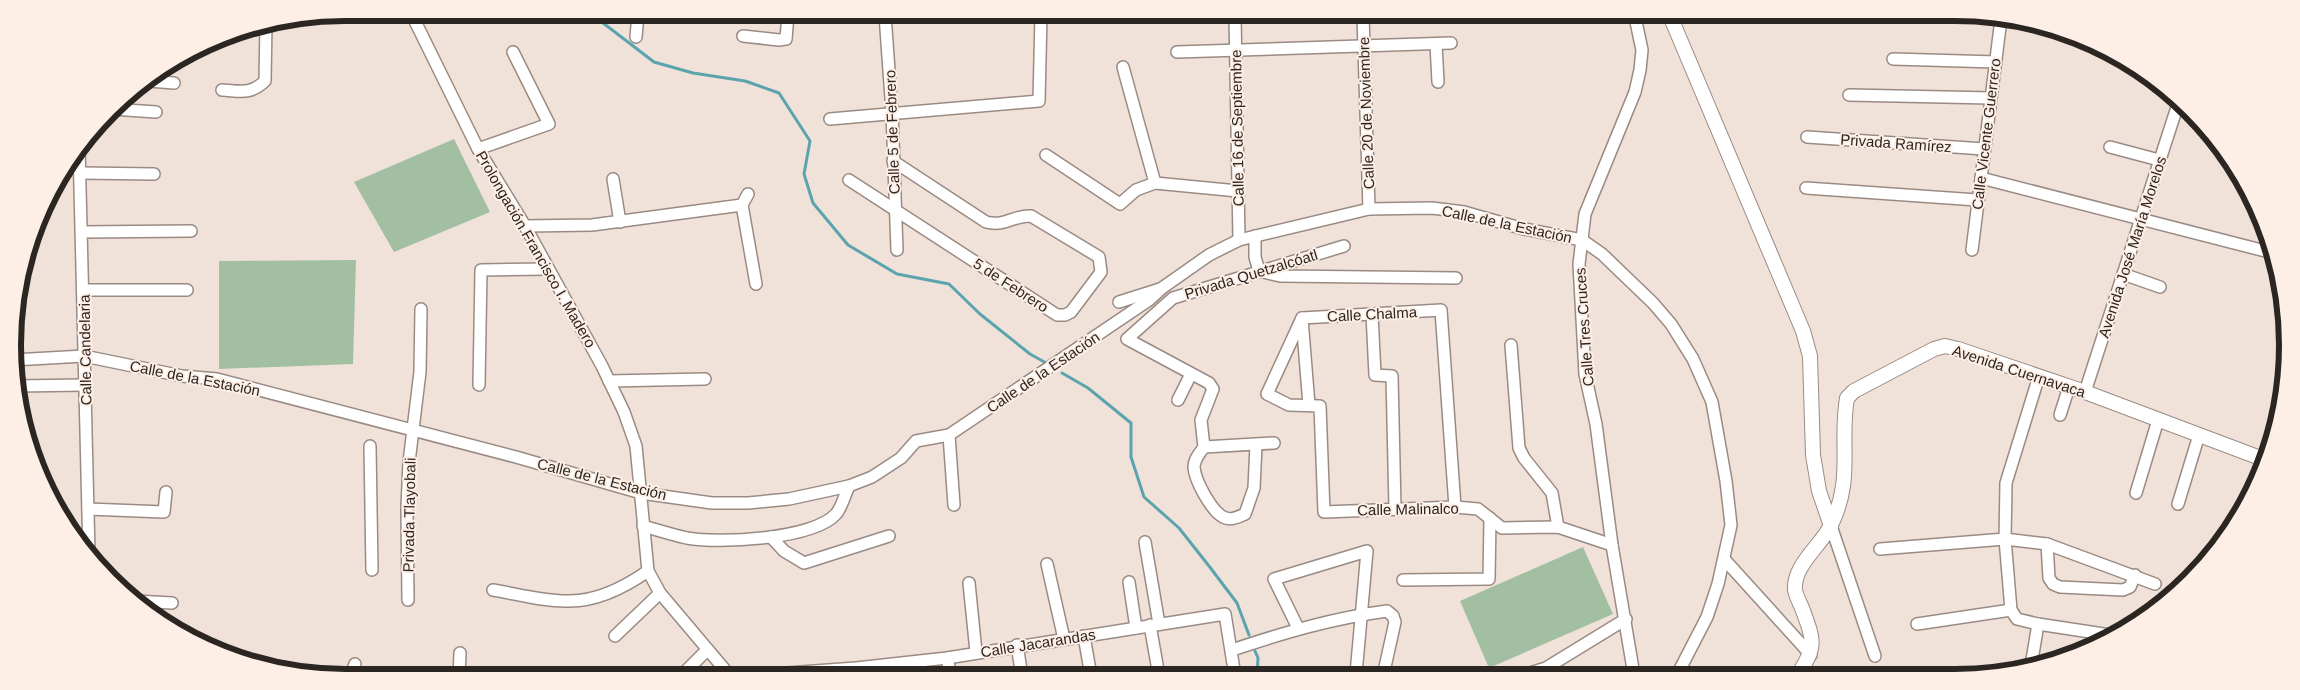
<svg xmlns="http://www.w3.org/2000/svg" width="2300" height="690" font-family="Helvetica,sans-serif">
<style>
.green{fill:#a2bfa2}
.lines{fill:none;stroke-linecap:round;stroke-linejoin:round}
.stream{stroke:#5ba4ae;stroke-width:3}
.minor-casing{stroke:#998b83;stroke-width:14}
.tertiary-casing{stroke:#998b83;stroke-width:16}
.minor{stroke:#fff;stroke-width:11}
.tertiary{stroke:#fff;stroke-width:14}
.labels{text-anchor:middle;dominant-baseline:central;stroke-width:4;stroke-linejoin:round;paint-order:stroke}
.street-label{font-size:15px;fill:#2c2623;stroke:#feefe6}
.rim{fill:none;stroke:#2c2623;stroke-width:6}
</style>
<rect width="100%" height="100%" fill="#f1e2d9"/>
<g class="green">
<polygon points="454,139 490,212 394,252 354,182"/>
<polygon points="356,260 353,364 219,369 219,261"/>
<polygon points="1583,547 1613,614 1489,668 1460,601"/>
</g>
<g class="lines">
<g class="stream">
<polyline points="590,13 654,62 693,73 745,81 779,93 810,141 804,174 813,203 848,245 897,274 949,284 980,314 1030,354 1048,364"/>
<polyline points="1062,373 1088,388 1131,423 1131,457 1144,497 1179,528 1209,566 1237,603 1249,635"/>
<polyline points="1255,651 1258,658 1257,676"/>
</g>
<defs>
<g id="minor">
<polyline points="411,13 478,149 525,226 602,366 624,412 636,446 648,571 660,593 731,677 856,668 947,658 1225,614 1235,676"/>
<polyline points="885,15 892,112 897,250"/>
<polyline points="1235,16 1239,240"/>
<polyline points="1363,16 1369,209"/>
<polyline points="743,36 779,40 786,39 788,14"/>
<polyline points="636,37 638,14"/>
<polyline points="1436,44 1438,82"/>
<polyline points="1177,52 1451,43"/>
<polyline points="1893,59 1996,62"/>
<polyline points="1123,67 1155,183"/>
<polyline points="149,81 174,83"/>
<path d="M 222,90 C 241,91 250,95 265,81 L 266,23"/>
<polyline points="1849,95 1991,98"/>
<polyline points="112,109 156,112"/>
<polyline points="830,119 1039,101 1041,15"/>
<polyline points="1807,137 1984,149"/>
<polyline points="79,147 89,554"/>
<polyline points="2110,147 2159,160"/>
<polyline points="478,149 549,124 513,52"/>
<polyline points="1046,155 1120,204 1136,190 1155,183 1238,191"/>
<polyline points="80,173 154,174"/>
<polyline points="1981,178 2273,253"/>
<polyline points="613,179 620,222"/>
<path d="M 849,180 L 1057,315 L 1065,315 L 1071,312 L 1101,272 L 1099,257 L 1031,216 C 1013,215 1006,227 986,222 L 893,161"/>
<polyline points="1806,188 1977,200"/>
<polyline points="742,205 756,284"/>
<polyline points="525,226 592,225 742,205 748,194"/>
<polyline points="82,232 191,231"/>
<polyline points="1255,236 1255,257 1259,271 1280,276 1456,278"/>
<polyline points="1972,250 2001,19"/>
<polyline points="2123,274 2160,287"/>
<polyline points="84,290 187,290"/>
<polyline points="1119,302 1160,289"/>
<polyline points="1372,314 1375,375 1392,376 1395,508"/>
<polyline points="1302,318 1267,394 1289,405 1320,406 1324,512 1455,507 1478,509 1502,528 1558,527 1612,545"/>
<polyline points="1302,318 1441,310 1455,507"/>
<polyline points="1302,319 1309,405"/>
<polyline points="1511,345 1519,448 1524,458 1552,493 1558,527"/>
<polyline points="13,360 84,356 182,376 217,379 516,457 641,493 712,503 748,503 789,499 849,486 872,477 901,458 916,441 949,435 1149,300 1162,288 1209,255 1239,240 1369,209 1432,208 1464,212 1524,229 1582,240 1602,254 1653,303 1671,324 1693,359 1712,402 1726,481 1731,525 1718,584 1707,617 1677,675"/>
<polyline points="2039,376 2006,483 2005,539 2011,610 2017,619 2038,624 2110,635"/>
<polyline points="609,381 705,379"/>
<polyline points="479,385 481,270 548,269"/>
<polyline points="16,386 85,385"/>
<polyline points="2085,392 2179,101"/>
<polyline points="1178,400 1191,374"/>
<polyline points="2060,415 2069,387"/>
<polyline points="949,435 954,505"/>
<path d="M 1256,445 L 1254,488 L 1245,514 C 1238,517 1231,521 1223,517 C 1211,510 1195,481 1194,467 C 1194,459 1200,453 1204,447 L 1201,420 L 1213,389 L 1209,383 L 1127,339 L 1173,298 L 1344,246"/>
<polyline points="370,446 372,570"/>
<polyline points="1204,447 1274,443"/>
<polyline points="2136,493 2158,420"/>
<polyline points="2178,504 2199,435"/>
<polyline points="88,509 164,512 166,492"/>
<path d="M 643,526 C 658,530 673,535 687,538 C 719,544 814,539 836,514 C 842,507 845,494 849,486"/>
<polyline points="1831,526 1875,656"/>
<polyline points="771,537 784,551 804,563 889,536"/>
<polyline points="1145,542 1159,624"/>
<polyline points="2047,544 2049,578 2053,584 2060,587 2123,590 2130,587 2135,575"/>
<polyline points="1880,549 2005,539 2047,544 2155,584"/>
<polyline points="1724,559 1811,655"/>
<polyline points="1047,564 1064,639"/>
<polyline points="1403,580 1489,579 1490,518"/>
<polyline points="1129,582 1136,628"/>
<polyline points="969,583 976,652"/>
<path d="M 493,590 C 517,594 545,602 570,601 C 598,601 625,587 648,571"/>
<polyline points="408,600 407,507 409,462 420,372 421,309"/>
<polyline points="136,601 172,603"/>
<polyline points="1917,624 2011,610"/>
<polyline points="1150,625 1159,676"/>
<polyline points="1298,628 1274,579 1367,551 1356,674 1348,676"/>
<polyline points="615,636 660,593"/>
<polyline points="1084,636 1091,676"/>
<polyline points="1017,645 1022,676"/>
<path d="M 1232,650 C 1283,633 1333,618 1387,611 L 1393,616 L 1395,622 L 1383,676"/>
<polyline points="947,658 951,676"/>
<polyline points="2031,666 2038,624"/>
<polyline points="1523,675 1546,668 1626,619"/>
<polyline points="1634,675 1612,545 1596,424 1585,374 1579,264 1585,214 1635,92 1640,70 1642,50 1635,17"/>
<polyline points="350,677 355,664"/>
<polyline points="459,677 460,653"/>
<polyline points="680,677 707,650"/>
</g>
<g id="tertiary">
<polyline points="1671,18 1803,331 1810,356 1813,455 1819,491 1831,526"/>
<path d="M 1798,675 C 1817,645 1814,641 1802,608 C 1800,603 1796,596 1795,590 C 1793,565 1821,546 1831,525 C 1854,478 1839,444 1847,398 L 1854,391 L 1934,349 L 1945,346 L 1958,349 L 2085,392 L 2263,459"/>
</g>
</defs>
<use href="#minor" class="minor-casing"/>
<use href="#tertiary" class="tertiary-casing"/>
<use href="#minor" class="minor"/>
<use href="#tertiary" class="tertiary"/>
</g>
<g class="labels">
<g class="street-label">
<text transform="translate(1366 113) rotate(-92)">Calle 20 de Noviembre</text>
<text transform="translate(1237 128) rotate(-91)">Calle 16 de Septiembre</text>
<text transform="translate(892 132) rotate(-92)">Calle 5 de Febrero</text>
<text transform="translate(1986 134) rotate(-83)">Calle Vicente Guerrero</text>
<text transform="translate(1896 143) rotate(4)">Privada Ramírez</text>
<text transform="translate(1507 224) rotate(12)">Calle de la Estación</text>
<text transform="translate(2132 247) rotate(-72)">Avenida José María Morelos</text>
<text transform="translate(536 249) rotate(60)">Prolongación Francisco I. Madero</text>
<text transform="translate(1251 274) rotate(-17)">Privada Quetzalcóatl</text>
<text transform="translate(1011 285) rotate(33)">5 de Febrero</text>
<text transform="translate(1372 314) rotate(-3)">Calle Chalma</text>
<text transform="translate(1584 327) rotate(-94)">Calle Tres Cruces</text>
<text transform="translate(85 350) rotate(-91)">Calle Candelaria</text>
<text transform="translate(2019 371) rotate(18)">Avenida Cuernavaca</text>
<text transform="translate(1043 372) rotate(-34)">Calle de la Estación</text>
<text transform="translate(195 378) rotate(11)">Calle de la Estación</text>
<text transform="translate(602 479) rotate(14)">Calle de la Estación</text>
<text transform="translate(1408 509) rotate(-1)">Calle Malinalco</text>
<text transform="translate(409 515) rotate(-89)">Privada Tlayobali</text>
<text transform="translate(1038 643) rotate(-9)">Calle Jacarandas</text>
</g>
</g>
<path d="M0 0H2300V690H0ZM345 21H1955A324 324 0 0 1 2279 345V345A324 324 0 0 1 1955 669H345A324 324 0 0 1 21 345V345A324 324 0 0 1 345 21Z" fill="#feefe6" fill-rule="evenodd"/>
<path class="rim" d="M345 21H1955A324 324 0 0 1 2279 345V345A324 324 0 0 1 1955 669H345A324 324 0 0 1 21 345V345A324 324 0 0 1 345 21Z"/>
</svg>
